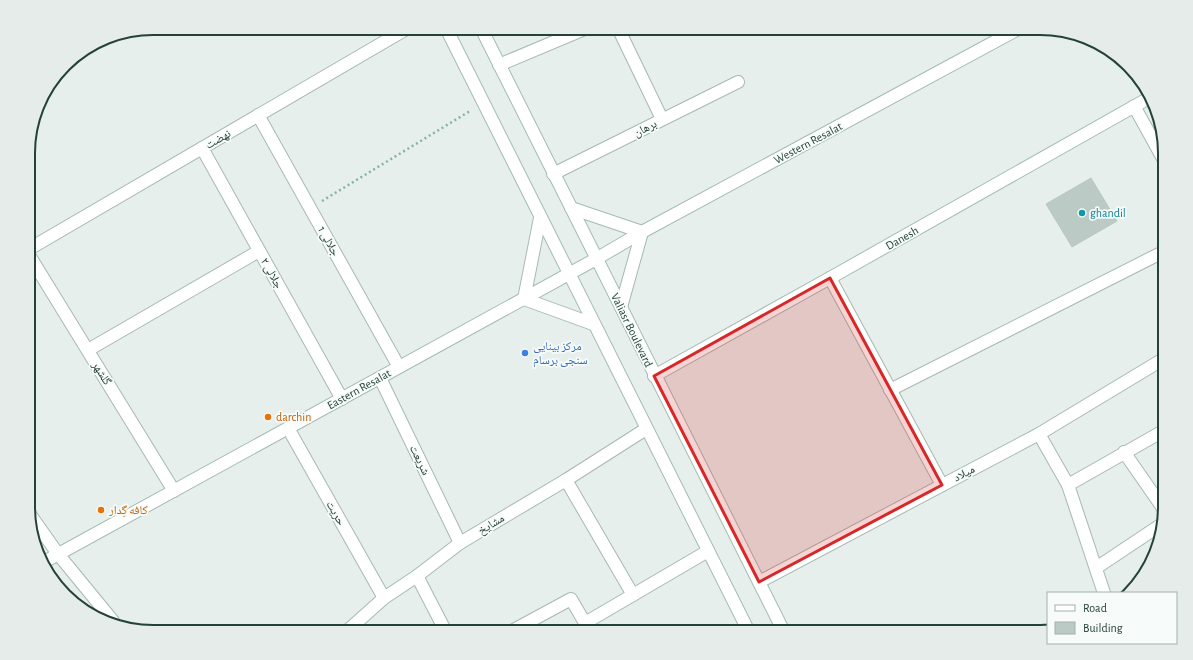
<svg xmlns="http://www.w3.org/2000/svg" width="1193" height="660" font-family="'Alegreya Sans','Noto Naskh Arabic',sans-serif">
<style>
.building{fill:#bbcac4;stroke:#b8c9c2}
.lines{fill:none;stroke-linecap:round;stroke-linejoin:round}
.street-casing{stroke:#a8b8b2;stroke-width:14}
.secondary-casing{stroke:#a4bbb3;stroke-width:14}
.path{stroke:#86b3a5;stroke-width:2.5;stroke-dasharray:2 3;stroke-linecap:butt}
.street{stroke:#fff;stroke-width:12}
.secondary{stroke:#fff;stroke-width:12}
.marked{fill:#d62828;fill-opacity:0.2;stroke:#d62828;stroke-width:3;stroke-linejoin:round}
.culture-dot{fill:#0f9aa8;stroke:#f7fbf9;stroke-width:1.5}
.shop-dot{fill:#3f7fe0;stroke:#f7fbf9;stroke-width:1.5}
.food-dot{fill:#e8710a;stroke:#f7fbf9;stroke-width:1.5}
.labels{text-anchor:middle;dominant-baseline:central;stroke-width:3.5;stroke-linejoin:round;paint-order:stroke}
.street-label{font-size:12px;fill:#24423a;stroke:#f7fbf9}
.culture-label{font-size:12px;fill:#0d838f;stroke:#f7fbf9;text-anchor:start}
.shop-label{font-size:12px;fill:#366cbe;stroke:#f7fbf9;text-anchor:start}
.food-label{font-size:12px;fill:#c56008;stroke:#f7fbf9;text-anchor:start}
.rim{fill:none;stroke:#24423a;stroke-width:2}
</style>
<rect width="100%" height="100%" fill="#e6efeb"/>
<polygon class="building" points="1091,178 1117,221 1072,247 1046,204"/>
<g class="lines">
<defs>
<g id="street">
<polyline points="618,28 662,119"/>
<polyline points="499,65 587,28"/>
<polyline points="1134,106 1165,162"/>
<polyline points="258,115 399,367"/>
<polyline points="202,148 342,399"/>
<polyline points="553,174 738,82"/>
<polyline points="29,249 408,28"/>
<polyline points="29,255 174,491"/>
<polyline points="830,278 942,485"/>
<polyline points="88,350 259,251"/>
<polyline points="380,378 460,543"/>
<polyline points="890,390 1165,251"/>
<polyline points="288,428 384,598"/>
<polyline points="1039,434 1068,485 1104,593"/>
<polyline points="1124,452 1165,511"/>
<polyline points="566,480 633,595"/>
<polyline points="1068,485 1165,430"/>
<polyline points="29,513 58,554 113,621"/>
<polyline points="1096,568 1162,524"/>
<polyline points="417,576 446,632"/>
<polyline points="759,582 1039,434 1165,358"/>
<polyline points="346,632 384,598 417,576 460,543 566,480 646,429"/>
<polyline points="510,632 571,599 585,623"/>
<polyline points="589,632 585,623 708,551"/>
</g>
<g id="secondary">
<polyline points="446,28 749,632"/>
<polyline points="481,28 784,632"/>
<polyline points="571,208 642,232 621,307"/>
<polyline points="540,218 524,299 593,324"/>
<polyline points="654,376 830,278 1149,98"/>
<polyline points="44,562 596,259 642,232 1020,28"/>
</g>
</defs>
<use href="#street" class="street-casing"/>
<use href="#secondary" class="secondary-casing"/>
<polyline class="path" points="322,201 470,111"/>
<use href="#street" class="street"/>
<use href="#secondary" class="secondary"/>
</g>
<path class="marked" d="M 830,278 L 942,485 L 759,582 L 654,376 Z"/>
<circle class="culture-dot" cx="1082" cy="213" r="4"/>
<circle class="shop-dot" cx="525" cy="353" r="4"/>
<g class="food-dot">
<circle cx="268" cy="417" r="4"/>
<circle cx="101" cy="510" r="4"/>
</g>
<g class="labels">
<g class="street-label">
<text transform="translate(645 128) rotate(-27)">برهان</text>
<text transform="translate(218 139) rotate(-30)">نهضت</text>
<text transform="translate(808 143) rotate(-28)">Western Resalat</text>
<text transform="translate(902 238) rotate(-30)">Danesh</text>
<text transform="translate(329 241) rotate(61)">جلالی 1</text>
<text transform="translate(272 273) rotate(61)">جلالی ۲</text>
<text transform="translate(632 330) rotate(64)">Valiasr Boulevard</text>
<text transform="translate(102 373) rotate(58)">گلشهر</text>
<text transform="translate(359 389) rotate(-29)">Eastern Resalat</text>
<text transform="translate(420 460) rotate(64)">شریعت</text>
<text transform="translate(964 473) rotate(-28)">میلاد</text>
<text transform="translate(336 513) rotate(60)">حریت</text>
<text transform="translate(491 524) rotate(-31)">مشایخ</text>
</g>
<g class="culture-label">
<text x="1090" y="213">ghandil</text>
</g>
<g class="shop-label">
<text x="533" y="346">مرکز بینایی<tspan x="533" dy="14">سنجی برسام</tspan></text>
</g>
<g class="food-label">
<text x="276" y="417">darchin</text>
<text x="109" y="510">کافه گِدار</text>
</g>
</g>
<path d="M0 0H1193V660H0ZM153 35H1040A118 118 0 0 1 1158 153V507A118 118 0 0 1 1040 625H153A118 118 0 0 1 35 507V153A118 118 0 0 1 153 35Z" fill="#e6ecea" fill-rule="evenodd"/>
<path class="rim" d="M153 35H1040A118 118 0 0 1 1158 153V507A118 118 0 0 1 1040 625H153A118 118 0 0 1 35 507V153A118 118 0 0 1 153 35Z"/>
<rect x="1047" y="592" width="130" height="52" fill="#f7fbf9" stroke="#a3b1ad"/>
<rect x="1055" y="605" width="20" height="6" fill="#ffffff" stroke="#a3b1ad"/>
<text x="1083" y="612" font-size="12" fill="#24423a">Road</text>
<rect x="1055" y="622" width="20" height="12" fill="#bbcac4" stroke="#a3b1ad"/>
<text x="1083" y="632" font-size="12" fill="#24423a">Building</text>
</svg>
